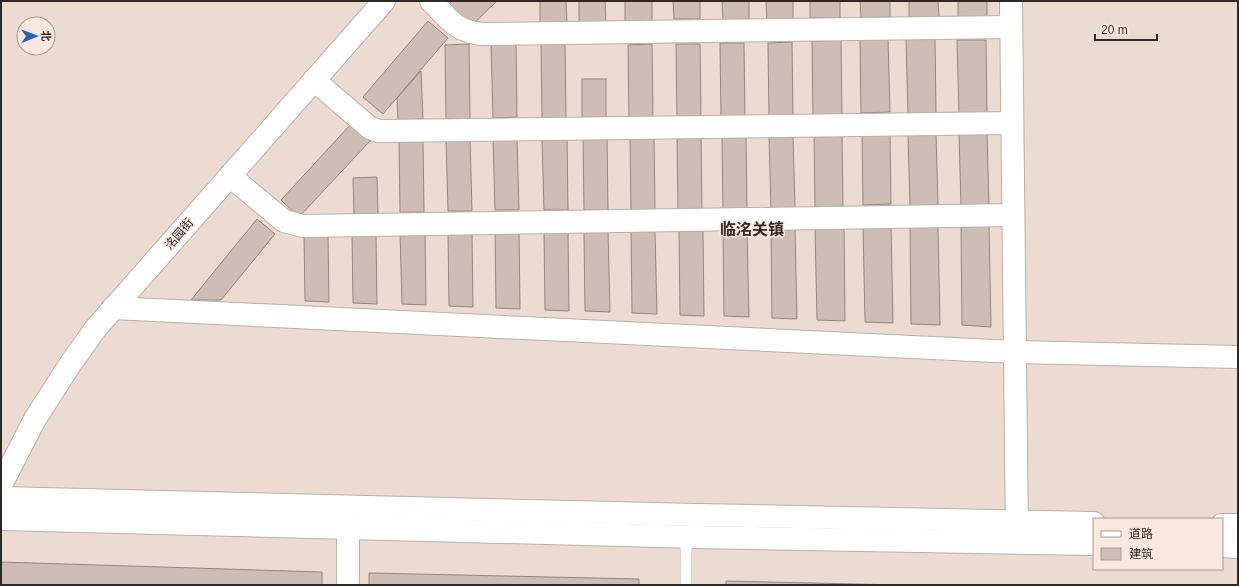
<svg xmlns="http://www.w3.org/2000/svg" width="1239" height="586" font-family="Helvetica,'Noto Sans SC',sans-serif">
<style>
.building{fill:#cebdb4;stroke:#94857c}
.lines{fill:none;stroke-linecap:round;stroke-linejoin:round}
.lane-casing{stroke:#bfaea5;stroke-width:12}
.street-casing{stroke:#bfaea5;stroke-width:24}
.secondary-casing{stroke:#bfaea5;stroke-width:24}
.lane{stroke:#fff;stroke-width:11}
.street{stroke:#fff;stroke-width:22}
.secondary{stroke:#fff;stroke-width:22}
.labels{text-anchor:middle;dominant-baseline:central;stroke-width:3;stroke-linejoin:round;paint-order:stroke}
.street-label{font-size:12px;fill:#2f2925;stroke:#f9e8de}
.district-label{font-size:16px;font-weight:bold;fill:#362922;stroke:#f9e8de}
</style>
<rect width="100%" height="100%" fill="#ecdbd1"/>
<g class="building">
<polygon points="452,1 497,1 470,27 449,4"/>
<polygon points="540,1 566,1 567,22 540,23"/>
<polygon points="579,1 605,1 606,24 579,25"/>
<polygon points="625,1 652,1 652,23 625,24"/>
<polygon points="673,1 700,1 700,19 674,19"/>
<polygon points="722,1 749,1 749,22 723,22"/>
<polygon points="766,1 793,1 793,22 767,23"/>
<rect x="810" y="1" width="30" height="17"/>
<polygon points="860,1 890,1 890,17 861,18"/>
<polygon points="909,1 938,1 939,18 909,19"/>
<polygon points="958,1 987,1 987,17 958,18"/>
<polygon points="428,21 448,38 383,114 363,97"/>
<polygon points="888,38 890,112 861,113 860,39"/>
<polygon points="906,39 935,39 936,113 908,114"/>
<polygon points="841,40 842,114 813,115 812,41"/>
<polygon points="957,40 986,40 987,114 959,114"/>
<polygon points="792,42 793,116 769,117 768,43"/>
<polygon points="516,43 517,117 493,118 491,44"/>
<polygon points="720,43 744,43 745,117 721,117"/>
<polygon points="469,44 470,119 446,119 445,45"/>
<polygon points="541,44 565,44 566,118 542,118"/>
<polygon points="652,44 653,118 629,118 628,45"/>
<polygon points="676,44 700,44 701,118 677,118"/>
<polygon points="421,71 423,119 398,120 397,98"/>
<rect x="582" y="79" width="24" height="39"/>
<polygon points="351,124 370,141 299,217 281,200"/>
<polygon points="862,133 890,133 891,204 863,205"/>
<polygon points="936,133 938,205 910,206 908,134"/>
<polygon points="959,134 987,134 989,206 961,206"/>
<polygon points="814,135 842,135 843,206 815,207"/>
<polygon points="746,137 747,209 723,209 722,138"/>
<polygon points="769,137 793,137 795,208 771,209"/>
<polygon points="493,138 517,138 519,210 495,210"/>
<polygon points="567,138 568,210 544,210 542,139"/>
<polygon points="583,138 607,138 608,210 584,210"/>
<polygon points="654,138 655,210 631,211 630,139"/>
<polygon points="701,138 702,210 678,210 677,139"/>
<polygon points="446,139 470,139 472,211 448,211"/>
<polygon points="399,140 423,140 424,212 400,212"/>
<polygon points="377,177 378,214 354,214 353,178"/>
<polygon points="257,219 275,234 221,300 191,300"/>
<polygon points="891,225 893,323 865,322 863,226"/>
<polygon points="910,226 938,226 940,325 911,324"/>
<polygon points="989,226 991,327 962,325 961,227"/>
<polygon points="844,227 845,321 817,320 815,228"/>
<polygon points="771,229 795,229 797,319 772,318"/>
<polygon points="723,230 747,230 749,317 724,316"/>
<polygon points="495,231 519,231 520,309 496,308"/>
<polygon points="544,231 568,231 569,311 545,310"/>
<polygon points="584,231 608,231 610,312 585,311"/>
<polygon points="631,231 655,231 657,314 632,313"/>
<polygon points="679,231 703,231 704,316 680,315"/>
<polygon points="425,232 426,305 402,304 400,233"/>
<polygon points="448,232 472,232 473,307 449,306"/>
<polygon points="352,233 376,233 377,304 353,303"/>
<polygon points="304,234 328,234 329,302 305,301"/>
<polygon points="1,562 322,572 322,585 1,585"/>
<polygon points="369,573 639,579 639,585 369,585"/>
<polygon points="726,581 899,585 726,585"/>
</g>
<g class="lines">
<defs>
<polyline id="lane" points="686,585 686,536"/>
<g id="street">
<path d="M 431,1 C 449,19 455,31 482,34 L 1011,27"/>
<polyline points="314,80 370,128 379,131 386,131 1012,123"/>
<polyline points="230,176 284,221 303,226 1013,215"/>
<polyline points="113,308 1015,352 1238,357"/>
<polyline points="348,528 348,585"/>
</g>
<g id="secondary">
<polyline points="1011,1 1017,536"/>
<polyline points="1,485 35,419 71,363 96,328 384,1"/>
<polyline points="1,498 697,515 1094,523"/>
<polyline points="1,519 697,537 1094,544"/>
<polyline points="1222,525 1238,525"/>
<polyline points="1222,546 1238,547"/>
</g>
</defs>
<use href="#lane" class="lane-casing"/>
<use href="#street" class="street-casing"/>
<use href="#secondary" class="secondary-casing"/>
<use href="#lane" class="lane"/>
<use href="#street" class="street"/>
<use href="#secondary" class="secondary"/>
</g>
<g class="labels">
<g class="street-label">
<text transform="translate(179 234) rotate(-49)">洺园街</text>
</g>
<g class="district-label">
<text x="752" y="229">临洺关镇</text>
</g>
</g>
<rect width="1239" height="586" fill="none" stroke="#2f2925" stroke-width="4"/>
<rect x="1093" y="518" width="130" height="52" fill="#f9e8de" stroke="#a89c94"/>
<rect x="1101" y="531" width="20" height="6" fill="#ffffff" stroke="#a89c94"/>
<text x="1129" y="538" font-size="12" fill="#2f2925">道路</text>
<rect x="1101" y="548" width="20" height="12" fill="#cebdb4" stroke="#a89c94"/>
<text x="1129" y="558" font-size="12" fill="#2f2925">建筑</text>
<g transform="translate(36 36) rotate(89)"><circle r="19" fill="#f9e8de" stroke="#a89c94"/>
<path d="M0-3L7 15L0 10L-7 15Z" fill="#265fcc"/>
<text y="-6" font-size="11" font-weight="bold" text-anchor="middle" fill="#2f2925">北</text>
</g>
<path d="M1095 34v6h62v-6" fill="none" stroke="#2f2925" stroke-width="2"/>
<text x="1101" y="34" font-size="12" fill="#2f2925" stroke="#f9e8de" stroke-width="3" paint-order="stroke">20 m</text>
</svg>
